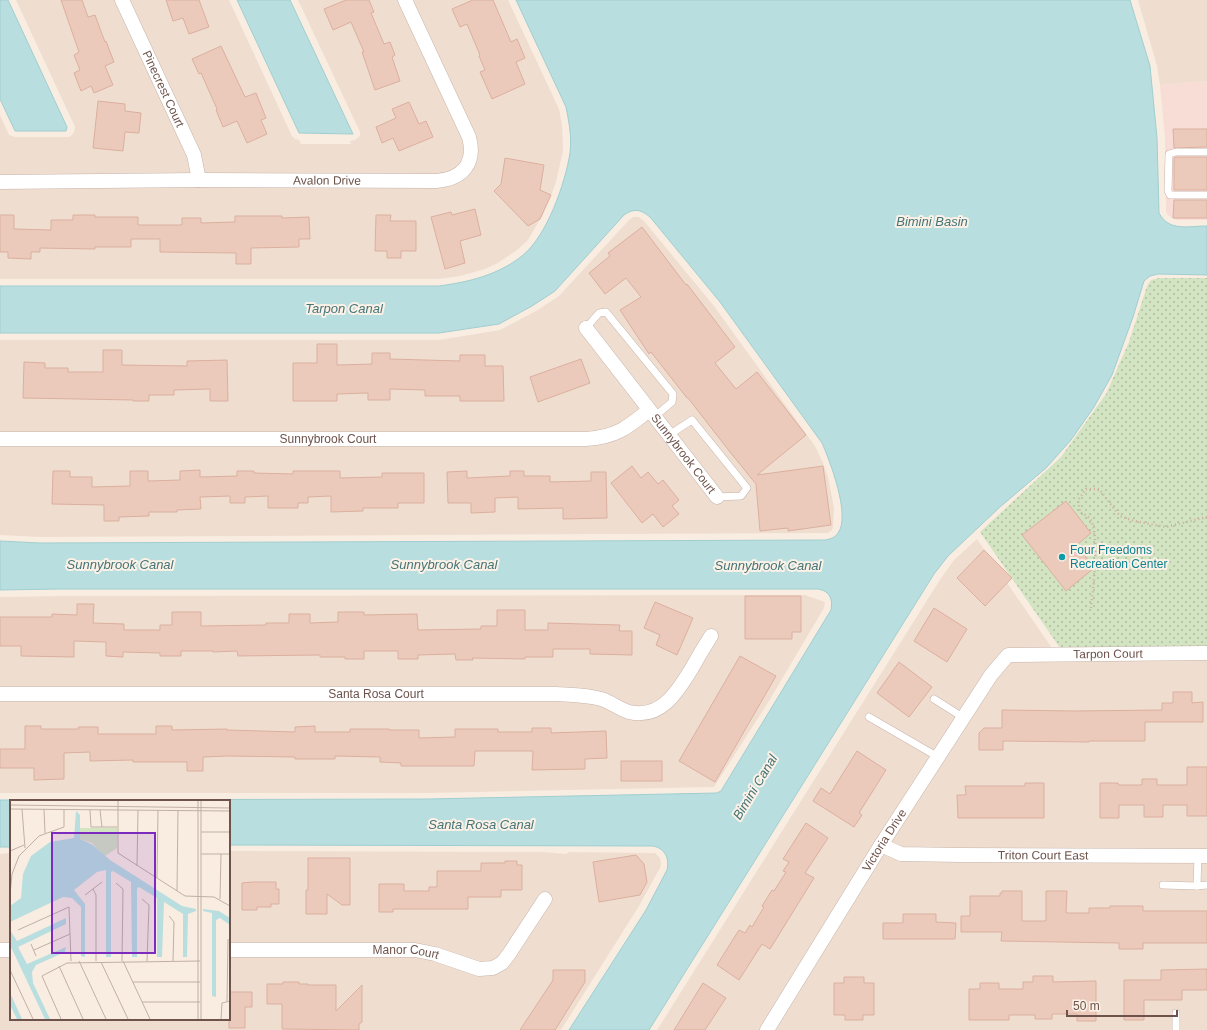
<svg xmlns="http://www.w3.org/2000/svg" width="1207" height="1030" font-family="Helvetica,sans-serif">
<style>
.residential{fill:#efded0}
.commercial{fill:#f8dcd6}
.park{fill:url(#park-dots)}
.water{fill:#b8dee0;stroke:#a0ced0}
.building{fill:#ebcabc;stroke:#dcaf9e}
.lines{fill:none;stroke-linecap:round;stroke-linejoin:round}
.service-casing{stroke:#c8b4aa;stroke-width:8}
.minor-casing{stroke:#c8b4aa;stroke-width:15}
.path{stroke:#cfada0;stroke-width:2.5;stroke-dasharray:1 3;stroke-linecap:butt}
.service{stroke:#fff;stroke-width:7}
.minor{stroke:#fff;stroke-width:14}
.culture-dot{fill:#0f9aa8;stroke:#fcf1e6;stroke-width:1.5}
.labels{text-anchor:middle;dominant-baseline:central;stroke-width:4;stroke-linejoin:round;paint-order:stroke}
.street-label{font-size:12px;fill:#6d534b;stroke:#fcf1e6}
.culture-label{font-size:12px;fill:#0d838f;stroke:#fcf1e6;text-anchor:start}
.water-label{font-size:13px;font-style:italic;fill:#447578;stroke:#fcf1e6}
.inset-road{fill:none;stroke:#c1afa5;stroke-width:1}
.view{fill:#7b2cbf;fill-opacity:0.15;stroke:#7b2cbf;stroke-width:2}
.inset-edge{fill:none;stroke:#6d534b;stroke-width:2}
</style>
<defs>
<pattern id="park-dots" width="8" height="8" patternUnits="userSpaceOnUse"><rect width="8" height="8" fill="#d3e4c2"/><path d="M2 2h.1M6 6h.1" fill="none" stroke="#afbba0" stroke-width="1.8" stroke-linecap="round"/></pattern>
</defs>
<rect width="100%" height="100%" fill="#f9ede1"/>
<g class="residential">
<polygon points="16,0 229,0 292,136 295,139 299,140 301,144 351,144 350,141 355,140 360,136 360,132 298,0 508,0 559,109 562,124 563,151 556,182 550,198 542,216 528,240 517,250 498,263 485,269 460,276 439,279 0,279 0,115 9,135 15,137 69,137 71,136 74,132 75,127"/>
<polygon points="1138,0 1207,0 1207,81 1160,85 1157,66"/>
<polygon points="633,217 639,217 644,221 714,306 815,446 823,463 828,477 834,508 833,527 832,530 828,533 40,537 0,535 0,340 439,340 500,330 536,311 559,296 629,220"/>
<polygon points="977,539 1054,651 1207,653 1207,1030 657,1030 941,578 954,560"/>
<polygon points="805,595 825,602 824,608 769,701 714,787 428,793 0,793 0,597 61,596"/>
<polygon points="229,851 544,852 566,854 569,852 652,853 655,853 660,858 661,864 660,868 639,906 561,1030 0,1030 0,854 11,853 11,1019 229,1019"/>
</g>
<polygon class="commercial" points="1207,81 1207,220 1177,220 1172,218 1168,215 1166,211 1165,138 1160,85"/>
<polygon class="park" points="1159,278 1207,278 1207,647 1060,648 980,532 1061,457 1106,394 1129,342 1147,286 1151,280"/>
<g class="water">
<polygon points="0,0 8,0 67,127 66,131 15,131 0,99"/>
<polygon points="237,0 290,0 353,134 299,133"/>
<path d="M 516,0 L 1130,0 L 1150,66 L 1157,138 L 1159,213 C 1169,232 1188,226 1207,226 L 1207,275 L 1158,274 L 1150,276 L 1144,281 L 1133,317 L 1112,375 L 1094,407 L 1071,440 L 1046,468 L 1000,507 L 948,556 L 934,574 L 649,1030 L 569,1030 L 646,910 L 667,870 C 670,859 665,848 653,846 L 229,845 L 229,801 L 11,801 L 11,847 L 0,847 L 0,800 L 428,799 L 717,793 L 721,791 L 724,786 L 831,610 C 833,599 830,591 818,589 L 61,589 L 0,590 L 0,541 L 40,543 L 825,540 C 830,539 835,538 838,533 C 851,516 830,461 822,443 L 720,302 L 650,217 C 640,209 634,208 624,215 L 555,291 L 532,306 L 499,324 L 439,333 L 0,333 L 0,286 L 439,286 C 469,282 498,275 522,256 C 547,236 565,184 570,153 C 572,137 569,122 566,107 Z"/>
</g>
<g class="building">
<polygon points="61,0 82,0 88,17 95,15 105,42 106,41 114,62 105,66 113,85 94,93 91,86 81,91 74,73 80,70 74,55 79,52"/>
<polygon points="166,0 199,0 209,27 189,34 183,18 173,21"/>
<polygon points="346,0 369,0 374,12 371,13 384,44 390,42 395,55 392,57 400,81 375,90 362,52 364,52 351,22 333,30 324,9"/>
<polygon points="473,0 493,0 511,42 517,39 525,58 516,62 525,84 492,99 480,72 485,70 479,56 480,55 467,24 460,27 452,9"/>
<polygon points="221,46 245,97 256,93 266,118 261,120 267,134 247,143 237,121 223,127 216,110 217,109 201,73 199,74 192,59"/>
<polygon points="98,101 125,104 125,111 141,113 139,133 125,132 123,151 93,148"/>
<polygon points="409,102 419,124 426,121 433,137 399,151 393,138 382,143 376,127 396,118 392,109"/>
<polygon points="1173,129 1207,129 1207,147 1174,148"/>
<polygon points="1177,157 1207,157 1207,190 1174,190 1174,158"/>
<polygon points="505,158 544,165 540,190 551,195 540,219 528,226 494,191 501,184"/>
<polygon points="1174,200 1207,200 1207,218 1173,218"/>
<polygon points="475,209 481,235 460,241 465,263 445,269 431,217 451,212 452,215"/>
<polygon points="0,215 14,215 14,229 51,230 51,220 73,220 73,215 95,215 95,217 138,217 138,225 182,225 182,218 201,218 201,223 235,222 235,216 282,216 282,218 309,217 310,239 299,239 299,247 251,248 251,264 236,264 236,253 160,252 160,239 131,239 131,247 95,247 95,249 40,248 40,252 31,252 31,259 8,258 8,252 0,252"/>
<polygon points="376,215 391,215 390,221 416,221 416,251 401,251 401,258 387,258 387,251 375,251"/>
<polygon points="642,227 686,285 687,284 735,347 715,363 736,389 757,372 806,435 757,475 823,466 831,525 788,531 788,528 760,531 756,484 730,452 688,398 687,398 651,352 649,354 620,310 641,297 626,278 605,294 589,273 610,256 608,253"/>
<polygon points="317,344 337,344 337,365 372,364 372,353 390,353 390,359 460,361 460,355 485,355 485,366 503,366 504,401 460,401 460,396 425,396 425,390 390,389 390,400 368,400 368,393 337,394 337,401 293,401 293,363 317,363"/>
<polygon points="103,350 122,350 122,365 187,366 187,361 227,360 228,401 210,401 210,389 174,390 174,395 149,395 149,401 133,401 133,400 23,398 24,362 45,363 45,368 68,368 68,372 103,372"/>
<polygon points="581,359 590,383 538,402 530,377"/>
<polygon points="632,466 641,478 648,472 658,484 663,480 679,500 672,506 679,514 663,527 653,514 642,523 611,483"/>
<polygon points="200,470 200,477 237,476 237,471 254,471 254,473 293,474 293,471 340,471 340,478 382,477 382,473 424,473 424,503 398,503 398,508 363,508 363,511 331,512 331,496 308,497 308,503 298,503 298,508 268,508 268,496 245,497 245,503 230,503 230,496 200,497 201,509 177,510 177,512 149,512 149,516 119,517 119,521 104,521 104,505 52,504 53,471 70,471 70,477 92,477 92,487 130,486 130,471 148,471 148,481 180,480 180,471"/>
<polygon points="467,471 467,478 510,476 510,471 524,471 524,476 550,476 550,482 591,481 591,472 606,472 607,518 563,519 563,508 518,509 518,497 495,498 495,512 471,513 471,503 448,503 447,472"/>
<polygon points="1066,501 1091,533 1077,545 1094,568 1066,591 1022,535"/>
<polygon points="984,550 1012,578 985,606 957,578"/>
<polygon points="745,596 801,596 801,632 792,632 792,639 745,639"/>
<polygon points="655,602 693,618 677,655 656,645 660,635 644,628"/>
<polygon points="77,604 94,604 93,623 124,624 124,630 160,630 160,625 172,625 172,612 201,612 201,626 266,625 266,623 289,623 289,614 310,614 310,623 338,622 338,612 364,612 364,615 417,614 418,630 481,629 481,626 497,626 497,610 525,610 525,630 548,630 548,623 620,625 619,631 632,631 632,655 590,654 590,649 553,649 553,657 525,657 525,659 472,658 473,660 456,660 455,654 418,655 418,659 398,659 398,651 364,651 364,659 345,659 345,657 320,657 320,655 238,656 237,651 213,652 213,651 181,651 181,656 160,656 160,653 123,652 123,657 106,656 106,642 74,641 74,657 21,656 21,646 0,646 0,617 52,617 52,614 77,615"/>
<polygon points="934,608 967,629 947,662 914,641"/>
<polygon points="740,656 776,676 715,782 679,761"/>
<polygon points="899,662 932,687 909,717 877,693"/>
<polygon points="1173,692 1192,692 1192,703 1203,702 1203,722 1145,722 1145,741 1089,741 1089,742 1003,741 1003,750 979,750 979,733 984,728 1002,728 1002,710 1075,711 1162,710 1162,703 1173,703"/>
<polygon points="25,726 41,726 41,729 79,729 78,727 98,727 98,734 156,734 156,726 172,726 172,730 227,729 227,730 295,732 295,727 315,726 315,732 350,732 350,729 389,729 389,730 419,730 419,738 455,737 455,729 498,729 498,732 532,732 532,728 551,728 551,733 606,731 607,758 585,759 585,769 532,770 533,751 475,751 474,766 401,766 401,763 380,762 380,757 335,756 335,759 295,759 295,757 228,756 203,757 203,771 187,771 187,762 133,762 133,760 90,761 90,752 64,753 64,779 34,780 34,768 0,768 0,749 25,749"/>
<polygon points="857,751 886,770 859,813 862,815 854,827 813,801 821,788 830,794"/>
<rect x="621" y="761" width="41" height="20"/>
<polygon points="1187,767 1207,767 1207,816 1187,816 1187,805 1163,805 1163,817 1144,817 1144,805 1119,805 1119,818 1100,818 1100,783 1118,783 1119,785 1142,785 1142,779 1157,779 1157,785 1187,785"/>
<polygon points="1025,783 1044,783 1044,818 958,818 957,795 966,795 965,786 1025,786"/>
<polygon points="806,823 828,838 805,873 814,878 770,949 762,944 739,980 717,965 739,930 745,933 750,925 752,927 764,907 762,906 772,890 774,891 786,872 783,871 789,862 783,859"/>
<polygon points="636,855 644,864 647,882 640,895 599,902 593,862"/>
<polygon points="308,858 350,858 350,905 342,905 327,894 327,914 306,914 306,890 308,890"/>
<polygon points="505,861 517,861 517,865 522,865 522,890 501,890 501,897 468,897 468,909 393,909 393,912 379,912 379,884 404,884 404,891 429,891 429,887 437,887 437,871 481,871 481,863 505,863"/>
<polygon points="253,882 276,882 276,889 279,889 279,904 271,904 271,907 257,907 257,910 242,910 242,883"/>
<polygon points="1002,891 1022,891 1022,921 1046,921 1046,891 1067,891 1066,913 1089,913 1089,908 1110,908 1110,906 1143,906 1143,911 1207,911 1207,943 1143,943 1143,949 1119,949 1119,943 1001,941 1002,932 961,932 961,916 970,916 970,896 1000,896 1000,893 1002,893"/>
<polygon points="903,914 936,914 936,922 956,923 955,939 883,939 883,923 903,923"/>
<polygon points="1207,969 1207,990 1182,990 1182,1000 1144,1000 1144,1020 1124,1020 1124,980 1161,980 1161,970"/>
<polygon points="553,970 585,970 585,982 555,1030 520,1030 553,980"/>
<polygon points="1033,976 1053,976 1053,982 1096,981 1096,1021 1077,1021 1077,1014 1052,1014 1052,1019 1035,1019 1035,1015 1009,1015 1009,1020 969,1020 969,989 980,989 980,983 999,983 999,989 1023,989 1023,982 1033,982"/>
<polygon points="844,977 864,977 864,983 874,983 874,1015 863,1015 863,1020 845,1020 845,1015 834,1015 834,983 844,983"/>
<polygon points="283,982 299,982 299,984 308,984 308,985 336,985 336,1011 362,985 362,1022 359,1024 359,1030 282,1029 282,1004 267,1004 267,984 283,984"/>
<polygon points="703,983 726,998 705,1030 674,1030"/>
<polygon points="229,992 252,992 252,1007 245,1007 245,1028 229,1028"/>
</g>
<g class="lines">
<defs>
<g id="service">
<polyline points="1207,152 1176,152 1169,154 1168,191 1170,195 1207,195"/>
<polyline points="586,328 599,313 606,312 673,394 672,402 654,417"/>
<polyline points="669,435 692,420 747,488 741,496 717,497"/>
<polyline points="934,699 964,718"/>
<polyline points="869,717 938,757"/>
<polyline points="1198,856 1197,886 1207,885"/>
<polyline points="1163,885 1197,886"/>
<polyline points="1176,1030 1176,1013"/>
</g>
<g id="minor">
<path id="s1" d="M 122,0 L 194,155 L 199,180"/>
<path id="s2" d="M 0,182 L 199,180 L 436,181 C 463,179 476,163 469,137 L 405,0"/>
<path id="s3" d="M 586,328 L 717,497"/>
<path id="s4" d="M 0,439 L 586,439 C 616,437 627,428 649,410"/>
<path id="s5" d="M 0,694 L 556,694 C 571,695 587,695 601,699 C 611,702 619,709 629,712 C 661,720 678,691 692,668 C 698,657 704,647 711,636"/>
<path id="s6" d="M 881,845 L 901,854 L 959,855 L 1207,856"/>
<polyline points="0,950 11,950"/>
<path id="s7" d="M 229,950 L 415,950 L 435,954 L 479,969 L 493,968 L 502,963 L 509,954 L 545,899"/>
<path id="s8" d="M 767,1030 L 881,845 L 991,675 L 1008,655 L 1207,653"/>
</g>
</defs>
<use href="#service" class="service-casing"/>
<use href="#minor" class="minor-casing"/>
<path class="path" d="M 1091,608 C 1093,591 1100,531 1090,519 C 1088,516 1083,514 1080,512 L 1078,500 L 1086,489 L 1099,489 L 1120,516 L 1134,521 L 1166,527 L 1207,517"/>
<use href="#service" class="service"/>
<use href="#minor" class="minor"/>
</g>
<circle class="culture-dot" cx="1062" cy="557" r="4"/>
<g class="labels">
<g class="street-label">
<text stroke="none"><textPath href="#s1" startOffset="98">Pinecrest Court</textPath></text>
<text stroke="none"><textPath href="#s2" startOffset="327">Avalon Drive</textPath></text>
<text stroke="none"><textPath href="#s4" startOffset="328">Sunnybrook Court</textPath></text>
<text stroke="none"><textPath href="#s3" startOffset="159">Sunnybrook Court</textPath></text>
<text stroke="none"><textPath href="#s8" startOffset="546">Tarpon Court</textPath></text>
<text stroke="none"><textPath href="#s5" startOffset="376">Santa Rosa Court</textPath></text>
<text stroke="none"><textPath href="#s8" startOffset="223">Victoria Drive</textPath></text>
<text stroke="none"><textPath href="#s6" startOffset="164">Triton Court East</textPath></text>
<text stroke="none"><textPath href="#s7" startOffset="177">Manor Court</textPath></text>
</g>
<g class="culture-label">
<text x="1070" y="550">Four Freedoms<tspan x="1070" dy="14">Recreation Center</tspan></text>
</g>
<g class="water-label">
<text x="932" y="221">Bimini Basin</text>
<text x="344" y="308">Tarpon Canal</text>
<text x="120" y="564">Sunnybrook Canal</text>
<text x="444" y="564">Sunnybrook Canal</text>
<text x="768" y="565">Sunnybrook Canal</text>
<text transform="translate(755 787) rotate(-59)">Bimini Canal</text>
<text x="481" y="824">Santa Rosa Canal</text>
</g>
</g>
<g transform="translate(10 800)">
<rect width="220" height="220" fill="#f9ede1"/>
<path d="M 70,28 L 107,28 L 107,48 L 95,56 L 82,43 L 70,39 Z" fill="#d3e4c2"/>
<path d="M 66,11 L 70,15 L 70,39 L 83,45 L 100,60 L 172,106 L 186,109 L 186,111 L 178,114 L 177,157 L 173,157 L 173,114 L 154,102 L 152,157 L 147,157 L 147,98 L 129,87 L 127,88 L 127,157 L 122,157 L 121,82 L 103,71 L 101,72 L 101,157 L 96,157 L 96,70 L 87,72 L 64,90 L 75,104 L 75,157 L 71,156 L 71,107 L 62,98 L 53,97 L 0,122 L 0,106 L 11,98 L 13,74 L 21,56 L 40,42 L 64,38 ZM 193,109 L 209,111 L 220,118 L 220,125 L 210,118 L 206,120 L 206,197 L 202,196 L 202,113 L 193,111 ZM 56,118 L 56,124 L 8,147 L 17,164 L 56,147 L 55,152 L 26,165 L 22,172 L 23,183 L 40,219 L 35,219 L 0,145 L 0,130 L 7,141 ZM 0,194 L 2,197 L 12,219 L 7,219 L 0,205 Z" fill="#b8dee0"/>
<path class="inset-road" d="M 108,1 L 108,53 L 175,96 L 204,97 L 220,106M 188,1 L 188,219M 0,5 L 220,8M 0,9 L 220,11M 12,9 L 15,48M 34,9 L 35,33M 80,10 L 81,27 L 107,27M 90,10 L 92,27M 191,32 L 220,32M 0,51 L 14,45M 191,54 L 220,54M 127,66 L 128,10M 147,78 L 148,10M 106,83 L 113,89 L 112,161M 83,89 L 86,95 L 86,161M 167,91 L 168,10M 0,95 L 2,74 L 9,56 L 29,36 L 54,27 L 54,9M 75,95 L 92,82M 132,99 L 139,105 L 137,161M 210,99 L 211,54M 159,116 L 164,122 L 163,161M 8,130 L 59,107 L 61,161M 21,144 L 26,156M 24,150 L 60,134M 69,161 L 96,219M 113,161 L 140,219M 91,162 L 118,219M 49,166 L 73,219M 0,170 L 23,219M 123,182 L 190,182M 217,201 L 218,139M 132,202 L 190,202M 51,219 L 32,176 L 57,163 L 190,161M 191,219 L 191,1M 211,219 L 212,203 L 220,201"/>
<path class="view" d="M 42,33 L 145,33 L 145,153 L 42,153 Z"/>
<rect width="220" height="220" class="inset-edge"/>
</g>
<path d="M1067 1010v6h110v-6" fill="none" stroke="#6d534b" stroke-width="2"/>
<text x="1073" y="1010" font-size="12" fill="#6d534b" stroke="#fcf1e6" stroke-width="3" paint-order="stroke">50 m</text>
</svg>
